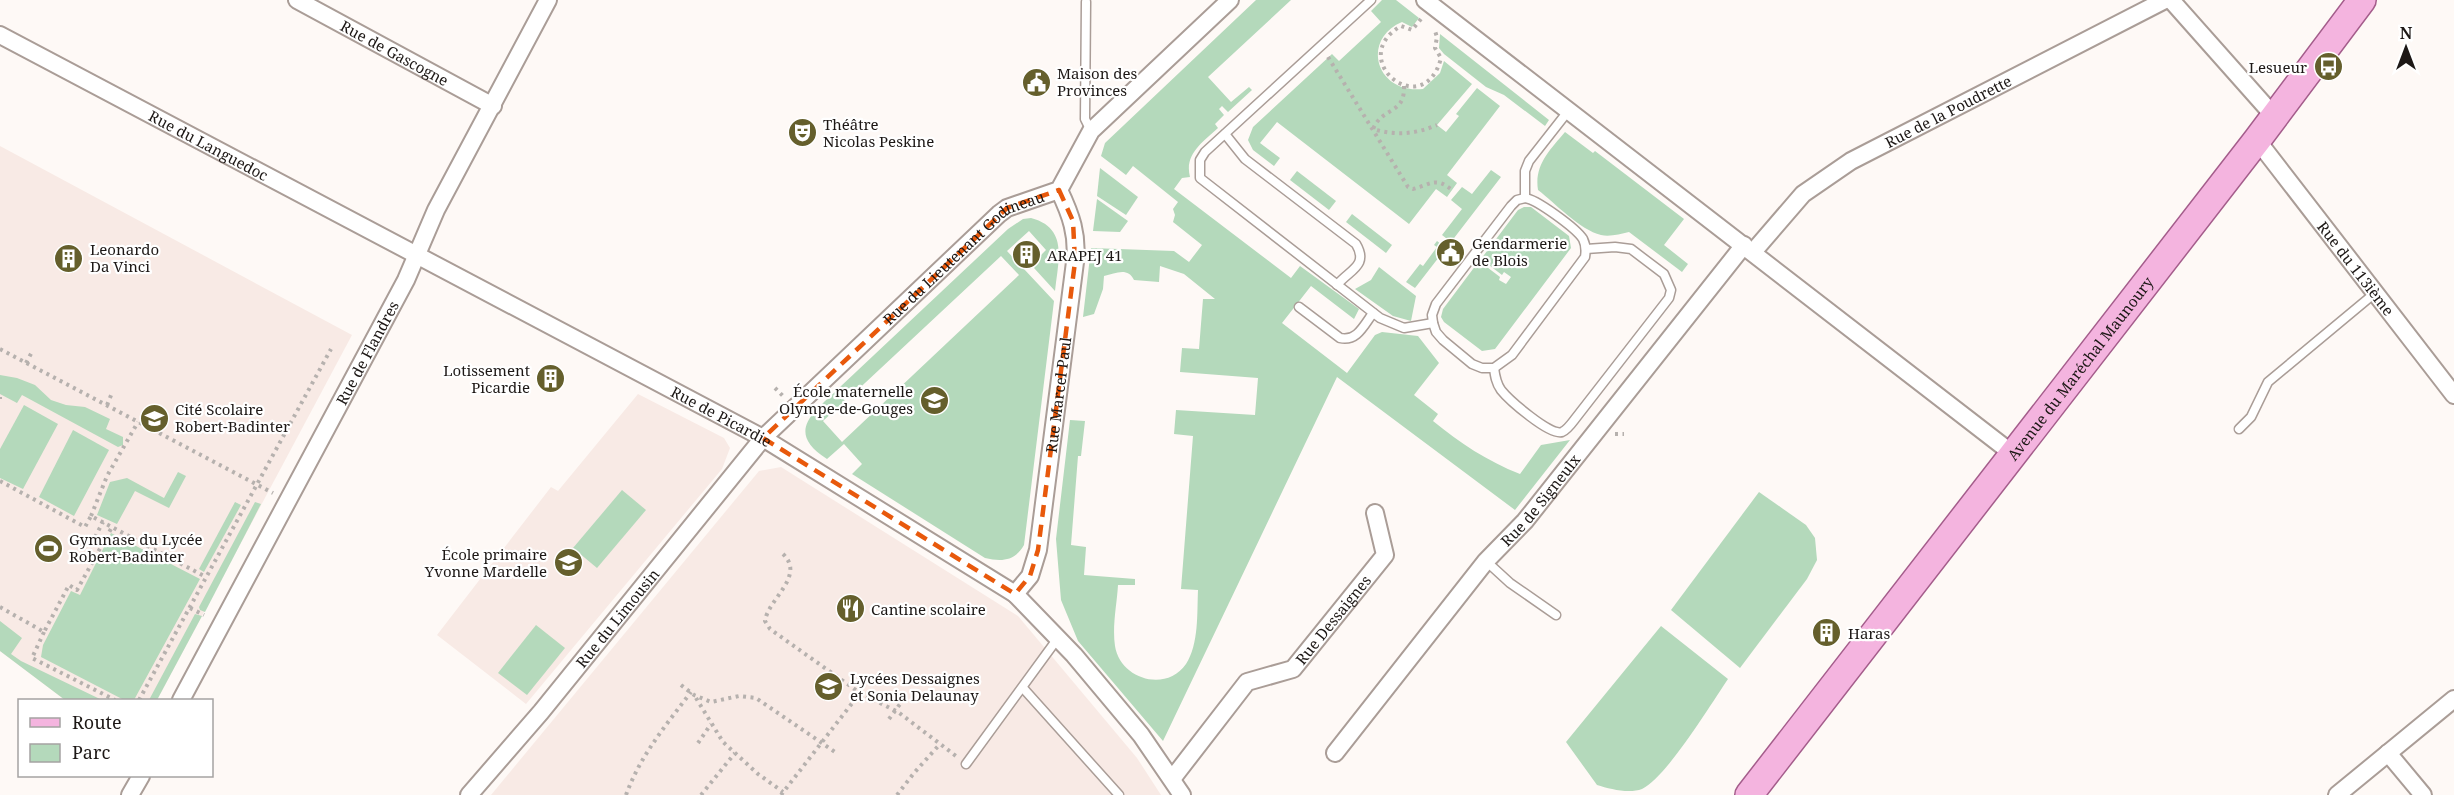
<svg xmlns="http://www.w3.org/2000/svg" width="2454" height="795" font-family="'Noto Serif',serif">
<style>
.built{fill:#f8eae5}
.green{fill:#b4d9bb}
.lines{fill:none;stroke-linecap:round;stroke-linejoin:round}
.lane-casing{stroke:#aa9d97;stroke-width:11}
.street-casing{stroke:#aa9d97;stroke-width:20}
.primary-casing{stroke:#a45d8b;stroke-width:30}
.path{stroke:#b6b1ae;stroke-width:4;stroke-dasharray:3 4.5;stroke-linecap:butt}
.lane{stroke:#fff;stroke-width:8}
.street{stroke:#fff;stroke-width:16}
.primary{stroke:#f4b4df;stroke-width:27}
.marked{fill:none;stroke:#e8590c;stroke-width:4.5;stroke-dasharray:12 8;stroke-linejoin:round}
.labels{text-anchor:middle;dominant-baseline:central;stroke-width:4.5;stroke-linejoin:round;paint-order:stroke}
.street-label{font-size:15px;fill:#1d1816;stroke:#fff}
.poi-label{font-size:15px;fill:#1d1816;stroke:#fff;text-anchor:start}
</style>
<rect width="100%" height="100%" fill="#fef9f6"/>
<g class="built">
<polygon points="0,146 352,335 157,700 65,700 0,651"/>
<polygon points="638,394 724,438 730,448 722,469 526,704 437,635 551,487 558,491"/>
<polygon points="781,467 1018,616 1137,758 1161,795 491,795 759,471"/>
</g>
<g class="green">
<path d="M 1256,0 L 1291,0 L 1208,77 L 1231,102 L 1249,87 L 1252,90 L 1228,112 L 1222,106 L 1219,109 L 1224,115 L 1215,124 L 1218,128 C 1203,142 1184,154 1190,177 L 1182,178 L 1174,189 L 1291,278 L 1300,266 L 1359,309 L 1354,319 L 1311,286 L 1282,323 L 1347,373 L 1375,335 L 1382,332 L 1418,336 L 1439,363 L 1414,395 L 1438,414 L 1433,421 C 1460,443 1487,461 1520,474 L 1541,445 L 1570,440 L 1515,510 L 1337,377 L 1163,741 L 1078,641 L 1061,600 L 1056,539 L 1070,420 L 1085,421 L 1081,456 L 1078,456 L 1071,545 L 1086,547 L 1084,575 L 1135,579 L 1135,585 L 1118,585 C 1117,604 1112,626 1115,646 C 1120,679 1166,693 1186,664 C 1199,644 1197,613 1198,590 L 1181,589 L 1193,436 L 1174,434 L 1176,410 L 1255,415 L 1258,378 L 1180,372 L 1182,348 L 1199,349 L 1203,299 L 1215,299 L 1184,274 L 1160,266 L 1159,282 L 1134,280 C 1128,267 1116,273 1104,276 L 1103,289 L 1094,314 L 1083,317 L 1091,248 L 1174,251 L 1189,262 L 1202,245 L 1173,222 L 1175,215 L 1173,209 L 1178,202 L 1133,166 L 1126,175 L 1101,156 L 1105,143 Z"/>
<path d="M 1382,0 L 1396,0 L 1419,18 L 1412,27 L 1402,22 C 1361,39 1375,94 1423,89 L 1440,73 L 1444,61 L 1472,84 L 1437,125 L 1446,132 L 1459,116 L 1456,114 L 1477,88 L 1500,106 L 1447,175 L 1457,183 L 1447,197 L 1436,189 L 1409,224 L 1277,122 L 1260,143 L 1280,158 L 1274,166 L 1253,150 L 1248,140 L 1253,127 L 1332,54 L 1339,61 L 1381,22 L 1371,11 Z"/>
<polygon points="1440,34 1549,120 1545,126 1504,95 1486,87 1444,54 1439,48"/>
<path d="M 1565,132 L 1593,153 L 1595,151 L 1684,219 L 1664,245 L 1688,264 L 1682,272 L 1629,232 C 1620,234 1610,237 1601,235 C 1580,230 1555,203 1538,190 C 1534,165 1550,150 1565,132 Z"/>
<polygon points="1100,168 1138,197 1126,215 1097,196"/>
<polygon points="1491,170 1501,177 1451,242 1442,235 1462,209 1451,200 1462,187 1472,194"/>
<polygon points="1297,171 1336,201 1329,210 1290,180"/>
<polygon points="1097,199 1128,221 1120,232 1093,231"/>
<polygon points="1524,207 1531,207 1569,236 1571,248 1495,349 1482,351 1444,322 1441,317 1443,309 1479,261 1500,277 1499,280 1506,284 1511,277 1504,272 1502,275 1481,259 1518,210"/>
<polygon points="1352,214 1392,245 1386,253 1346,222"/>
<path d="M 1031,218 C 1069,228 1058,261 1055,291 L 1034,268 L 1039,262 L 1037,259 L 1046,250 L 1029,231 L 1007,251 L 1054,301 L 1024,545 C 1015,561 1002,562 985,558 L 852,474 L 862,464 L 844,444 L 827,459 C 787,433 810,415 836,391 L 845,401 L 823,421 L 842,442 L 1019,275 L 1001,256 L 850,397 L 840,387 L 1008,229 L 1023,219 Z"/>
<polygon points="1437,241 1446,248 1415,288 1406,282 1420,264 1423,266 1437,247 1434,245"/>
<polygon points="1379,267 1416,296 1411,321 1393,316 1355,289 1371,280"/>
<polygon points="0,375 17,378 35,385 51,400 66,405 85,407 110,419 106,429 123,437 123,445 118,447 22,395 17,403 0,394"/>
<polygon points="24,405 58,424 23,489 0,478 0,449"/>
<polygon points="73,430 109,450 74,516 39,497"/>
<polygon points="178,472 186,476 169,508 135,491 117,524 97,515 110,482 127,478 164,498"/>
<polygon points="622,490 646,510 597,568 573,548"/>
<polygon points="1759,492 1806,525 1815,538 1817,560 1807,579 1740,668 1671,610"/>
<polygon points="235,502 241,505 204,572 199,569"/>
<polygon points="255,502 261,504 205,612 200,610 199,607"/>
<polygon points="111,533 200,579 134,700 124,700 41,657 43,645 71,591 80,595"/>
<polygon points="195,614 202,616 157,700 149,700"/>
<polygon points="0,621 22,638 11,654 21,661 102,700 65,700 0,651"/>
<polygon points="536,625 565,648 527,695 498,673"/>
<path d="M 1661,626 L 1728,679 C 1711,704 1666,778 1642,789 C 1629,794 1610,789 1597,785 L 1566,742 Z"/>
</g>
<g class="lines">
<defs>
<g id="lane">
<polyline points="1371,0 1205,152 1200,160 1200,178 1380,318 1404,328 1433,323"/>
<polyline points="1086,2 1085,119 1091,131"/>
<path d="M 1225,134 L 1245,159 L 1356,244 C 1369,266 1349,270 1337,285"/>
<path d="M 1525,198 C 1536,199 1576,228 1583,239 C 1586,245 1586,251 1585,257 L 1512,355 L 1494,368 L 1482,368 L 1472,364 L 1443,340 L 1436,332 L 1433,323 L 1432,315 L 1436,304 L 1511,206 L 1517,200 Z"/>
<polyline points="1525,198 1525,171 1529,161 1569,110"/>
<path d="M 1299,307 L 1340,338 C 1357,342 1364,325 1373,313"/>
<path d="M 1494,368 C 1495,376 1496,383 1501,390 C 1509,400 1550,436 1562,432 C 1567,430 1572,423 1575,419 L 1669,298 L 1671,290 L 1664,274 L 1631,249 L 1615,247 L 1586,249"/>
<polyline points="2239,429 2251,417 2268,382 2375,293"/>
<polyline points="1486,561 1510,583 1556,615"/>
<polyline points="1023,688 1119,795"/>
<polyline points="966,764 1058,638"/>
</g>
<g id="street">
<path id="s1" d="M 297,0 L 493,106"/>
<polyline points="1425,0 2013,454"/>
<polyline points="2171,0 2274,116"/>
<path id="s2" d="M 0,35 L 763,438 L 1015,594 L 1074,655 L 1141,735 L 1182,795"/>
<path id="s3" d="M 2257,140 L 2454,395"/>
<path id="s4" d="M 1753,252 L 1803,194 L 1851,161 L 2165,0"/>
<path id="s5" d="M 1015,594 L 1030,576 L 1038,550 L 1075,262 C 1078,235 1071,215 1059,190"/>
<path id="s6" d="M 181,700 L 406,280 L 436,210 L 548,0"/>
<path id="s7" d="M 1335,753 L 1486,561 L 1525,521 L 1744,245"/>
<polyline points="2388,753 2423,795"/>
<path id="s8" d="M 1172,779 L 1247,682 L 1293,669 L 1385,555 L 1375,513"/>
<polyline points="130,795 141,776"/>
<path id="s9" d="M 469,795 L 541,712 L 763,438 L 999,214 L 1007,208 L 1059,190 L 1091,131 L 1230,0"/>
<polyline points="2337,795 2454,699"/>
</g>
<g id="primary">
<path id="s10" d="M 1749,795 L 2257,140 L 2362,0"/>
</g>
</defs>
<use href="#lane" class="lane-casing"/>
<use href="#street" class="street-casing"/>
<use href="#primary" class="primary-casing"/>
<g class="path">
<path d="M 1421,19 L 1412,30 L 1401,26 C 1344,59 1424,124 1441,58 L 1435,48 L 1437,37 L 1435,31"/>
<path d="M 1328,57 L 1408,187 L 1413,189 C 1430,185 1435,176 1452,190"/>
<path d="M 1404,86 C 1405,115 1383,106 1373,129 C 1395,136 1416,134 1437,125"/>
<polyline points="0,349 273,493"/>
<polyline points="26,363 33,350"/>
<polyline points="775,388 784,397"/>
<polyline points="0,397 0,399"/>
<polyline points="107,405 112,393"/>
<polyline points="1615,434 1624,434"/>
<polyline points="0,481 85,527 91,516 206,577"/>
<polyline points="91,516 107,476 138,422"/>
<polyline points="95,537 103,522"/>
<path d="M 783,554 C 806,576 768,599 765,621 L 770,629 L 860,693 L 898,712 L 956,756"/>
<polyline points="0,607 44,632 69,585 77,590 112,527"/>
<polyline points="190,608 204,615"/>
<polyline points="44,632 32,658 115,700"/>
<polyline points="681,685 694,695 711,702 739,696 756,698 835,752"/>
<polyline points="696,698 723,742 758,774 783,792"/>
<polyline points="139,700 331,349"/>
<polyline points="889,719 903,700"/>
<polyline points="698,743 711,724"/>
<path d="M 626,795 C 640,756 666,725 691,692"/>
<polyline points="701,795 735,753"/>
<polyline points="781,795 860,693"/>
<polyline points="897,795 914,773 940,744"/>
</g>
<use href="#lane" class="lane"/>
<use href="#street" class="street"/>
<use href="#primary" class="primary"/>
</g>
<path class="marked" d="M 1059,190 L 1073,221 L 1075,262 L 1038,550 L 1030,576 L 1015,594 L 763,438 L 1007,208 Z"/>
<defs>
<symbol id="bus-disc" viewBox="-11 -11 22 22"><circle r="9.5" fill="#655f2c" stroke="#fff"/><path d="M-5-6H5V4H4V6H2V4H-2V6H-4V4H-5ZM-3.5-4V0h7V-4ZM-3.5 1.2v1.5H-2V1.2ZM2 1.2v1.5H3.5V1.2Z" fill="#fff"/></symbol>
<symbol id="civic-disc" viewBox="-11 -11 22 22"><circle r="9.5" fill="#655f2c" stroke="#fff"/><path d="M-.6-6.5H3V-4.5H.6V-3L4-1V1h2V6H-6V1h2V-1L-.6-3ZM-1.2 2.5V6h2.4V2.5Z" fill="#fff"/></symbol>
<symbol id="theatre-disc" viewBox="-11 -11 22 22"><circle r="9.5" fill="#655f2c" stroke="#fff"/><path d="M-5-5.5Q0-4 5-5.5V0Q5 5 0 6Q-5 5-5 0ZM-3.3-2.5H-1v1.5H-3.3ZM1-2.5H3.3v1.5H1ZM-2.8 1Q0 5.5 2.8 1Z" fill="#fff"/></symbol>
<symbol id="building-disc" viewBox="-11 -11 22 22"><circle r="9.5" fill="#655f2c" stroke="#fff"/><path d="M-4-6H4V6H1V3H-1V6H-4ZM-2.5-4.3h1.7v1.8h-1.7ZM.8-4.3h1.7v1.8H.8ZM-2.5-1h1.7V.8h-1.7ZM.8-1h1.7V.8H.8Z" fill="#fff"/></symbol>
<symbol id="school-disc" viewBox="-11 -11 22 22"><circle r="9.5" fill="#655f2c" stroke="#fff"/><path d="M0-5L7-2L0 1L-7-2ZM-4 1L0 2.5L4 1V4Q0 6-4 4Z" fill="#fff"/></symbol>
<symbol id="stadium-disc" viewBox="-11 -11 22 22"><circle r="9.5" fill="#655f2c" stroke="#fff"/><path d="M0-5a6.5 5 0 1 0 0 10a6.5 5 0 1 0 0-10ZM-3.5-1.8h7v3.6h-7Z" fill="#fff"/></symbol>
<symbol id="restaurant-disc" viewBox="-11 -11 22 22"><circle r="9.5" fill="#655f2c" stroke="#fff"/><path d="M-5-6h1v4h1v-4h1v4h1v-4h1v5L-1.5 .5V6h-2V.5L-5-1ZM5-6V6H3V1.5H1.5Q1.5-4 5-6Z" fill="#fff"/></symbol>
</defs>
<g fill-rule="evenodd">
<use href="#bus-disc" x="2312" y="50" width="33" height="33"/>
<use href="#civic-disc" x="1020" y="66" width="33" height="33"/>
<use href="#theatre-disc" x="786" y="116" width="33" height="33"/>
<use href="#civic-disc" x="1434" y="236" width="33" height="33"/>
<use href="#building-disc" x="1010" y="238" width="33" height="33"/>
<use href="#building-disc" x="52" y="242" width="33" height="33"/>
<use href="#building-disc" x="534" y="362" width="33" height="33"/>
<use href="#school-disc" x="918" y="384" width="33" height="33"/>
<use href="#school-disc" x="138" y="402" width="33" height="33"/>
<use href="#stadium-disc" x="32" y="532" width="33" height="33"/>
<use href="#school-disc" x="552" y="546" width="33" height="33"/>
<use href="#restaurant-disc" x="834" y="592" width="33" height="33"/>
<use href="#building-disc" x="1810" y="616" width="33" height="33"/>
<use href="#school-disc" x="812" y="670" width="33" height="33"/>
</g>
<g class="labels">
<g class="street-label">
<text stroke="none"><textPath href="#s1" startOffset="111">Rue de Gascogne</textPath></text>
<text stroke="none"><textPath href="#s4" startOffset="244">Rue de la Poudrette</textPath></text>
<text stroke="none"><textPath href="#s2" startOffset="236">Rue du Languedoc</textPath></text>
<text stroke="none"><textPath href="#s9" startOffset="734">Rue du Lieutenant Godineau</textPath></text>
<text stroke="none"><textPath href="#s3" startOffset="162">Rue du 113ième</textPath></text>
<text stroke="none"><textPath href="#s6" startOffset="394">Rue de Flandres</textPath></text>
<text stroke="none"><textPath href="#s10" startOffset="540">Avenue du Maréchal Maunoury</textPath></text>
<text stroke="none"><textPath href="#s5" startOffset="207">Rue Marcel Paul</textPath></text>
<text stroke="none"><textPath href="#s2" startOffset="816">Rue de Picardie</textPath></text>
<text stroke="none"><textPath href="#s7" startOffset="326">Rue de Signeulx</textPath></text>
<text stroke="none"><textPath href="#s9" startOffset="231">Rue du Limousin</textPath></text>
<text stroke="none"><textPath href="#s8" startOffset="234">Rue Dessaignes</textPath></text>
</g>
<g class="poi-label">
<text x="2307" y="67" text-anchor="end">Lesueur</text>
<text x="1057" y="73">Maison des<tspan x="1057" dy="17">Provinces</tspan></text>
<text x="823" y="124">Théâtre<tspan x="823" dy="17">Nicolas Peskine</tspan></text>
<text x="1472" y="243">Gendarmerie<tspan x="1472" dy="17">de Blois</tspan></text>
<text x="90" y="249">Leonardo<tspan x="90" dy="17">Da Vinci</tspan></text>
<text x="1047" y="255">ARAPEJ 41</text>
<text x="530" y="370" text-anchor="end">Lotissement<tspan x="530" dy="17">Picardie</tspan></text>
<text x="913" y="391" text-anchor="end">École maternelle<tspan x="913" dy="17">Olympe-de-Gouges</tspan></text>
<text x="175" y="409">Cité Scolaire<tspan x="175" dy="17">Robert-Badinter</tspan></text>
<text x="69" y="539">Gymnase du Lycée<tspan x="69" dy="17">Robert-Badinter</tspan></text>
<text x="547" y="554" text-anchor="end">École primaire<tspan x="547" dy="17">Yvonne Mardelle</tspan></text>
<text x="871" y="609">Cantine scolaire</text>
<text x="1848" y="633">Haras</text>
<text x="850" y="678">Lycées Dessaignes<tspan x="850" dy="17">et Sonia Delaunay</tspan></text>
</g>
</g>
<rect x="18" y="699" width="195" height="78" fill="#ffffff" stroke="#a5a3a2" stroke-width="1.5"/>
<rect x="30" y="718" width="30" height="9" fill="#f4b4df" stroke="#a5a3a2" stroke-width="1.5"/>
<text x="72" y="729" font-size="18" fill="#1d1816">Route</text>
<rect x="30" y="744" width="30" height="18" fill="#b4d9bb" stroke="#a5a3a2" stroke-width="1.5"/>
<text x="72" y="759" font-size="18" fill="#1d1816">Parc</text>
<g transform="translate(2406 48)" stroke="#ffffff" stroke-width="4.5" paint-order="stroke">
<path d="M0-4.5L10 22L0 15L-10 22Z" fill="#1d1816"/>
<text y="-9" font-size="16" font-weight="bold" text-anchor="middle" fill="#1d1816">N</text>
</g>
</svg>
